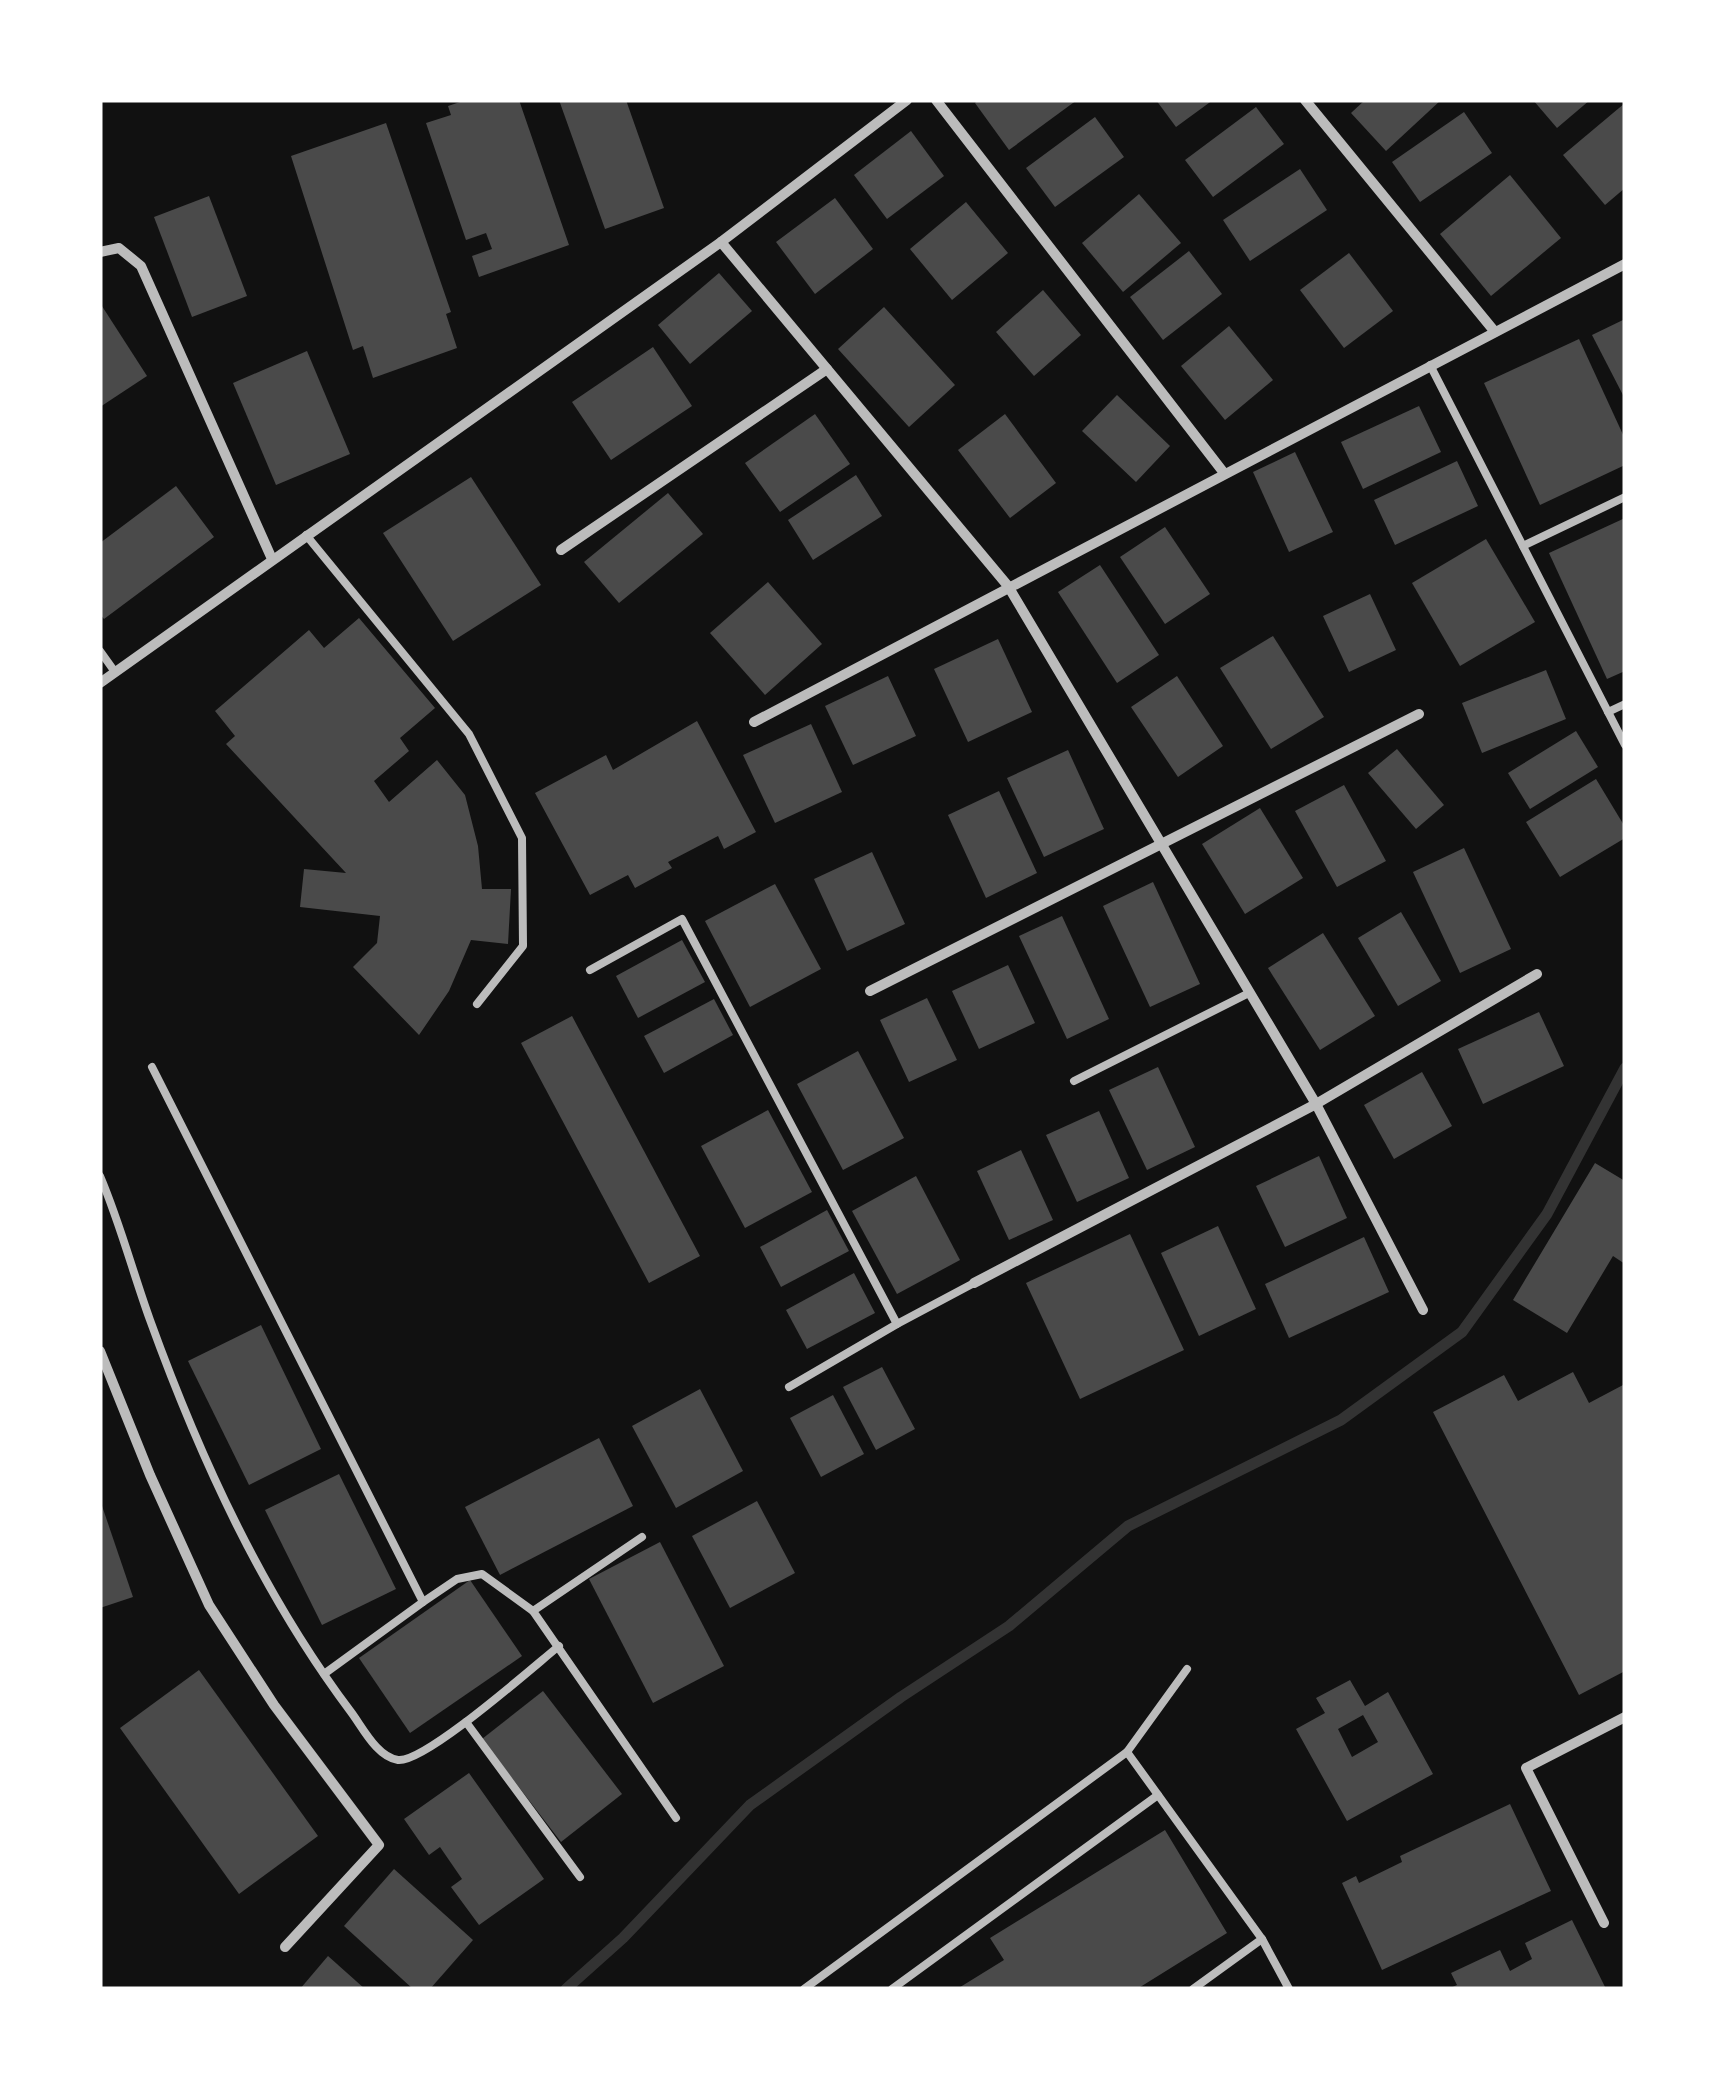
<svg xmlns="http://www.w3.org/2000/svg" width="1725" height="2089" font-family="Merriweather,serif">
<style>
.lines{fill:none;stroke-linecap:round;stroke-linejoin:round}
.stream{stroke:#333;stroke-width:11}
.building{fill:#4a4a4a;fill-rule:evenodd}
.service{stroke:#bcbcbc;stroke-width:8}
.minor{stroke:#bcbcbc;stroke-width:10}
</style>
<rect width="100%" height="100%" fill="#111"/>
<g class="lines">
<polyline class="stream" points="566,1989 623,1938 750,1805 901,1697 1009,1626 1128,1526 1341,1420 1462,1332 1547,1214 1625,1068"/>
</g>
<g class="building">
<polygon points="466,100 519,100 569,245 479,277 472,256 492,249 486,233 466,240 426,123 451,115 448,106"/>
<polygon points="559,100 626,100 664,208 605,229"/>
<polygon points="978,100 1077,100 1009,150 975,103"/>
<polygon points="1156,100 1213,100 1176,127"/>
<polygon points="1365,100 1441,100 1386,151 1351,113"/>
<polygon points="1533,100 1590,100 1557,128"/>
<polygon points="1625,103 1625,188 1605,205 1563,155"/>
<polygon points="1256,107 1284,144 1213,197 1185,160"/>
<polygon points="1464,112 1492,153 1420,202 1392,162"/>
<polygon points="1095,117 1124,157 1055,207 1026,168"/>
<polygon points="386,123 451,312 446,314 457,348 373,378 363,346 353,350 291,156"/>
<polygon points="911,131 944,176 887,219 854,175"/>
<polygon points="1300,169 1327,210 1250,261 1223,220"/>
<polygon points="1510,175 1561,238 1491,296 1440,234"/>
<polygon points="1139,194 1181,243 1123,292 1082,243"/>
<polygon points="209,196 247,296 192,317 154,217"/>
<polygon points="835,198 873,249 815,294 776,242"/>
<polygon points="966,202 1008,253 952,300 910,249"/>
<polygon points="1189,251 1222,294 1163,340 1130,297"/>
<polygon points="1349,253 1393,311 1344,348 1300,290"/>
<polygon points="719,273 752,311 690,364 658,325"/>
<polygon points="1043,290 1081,335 1034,376 996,332"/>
<polygon points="100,303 147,376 100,407"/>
<polygon points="884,307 955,385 909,427 838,349"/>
<polygon points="1625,319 1625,399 1592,335"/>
<polygon points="1229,326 1273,380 1225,420 1181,366"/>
<polygon points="1579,339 1625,439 1625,465 1540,505 1484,383"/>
<polygon points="653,347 692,406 611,460 572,402"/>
<polygon points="307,351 350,454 276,485 233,383"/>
<polygon points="1117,395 1170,446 1136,482 1082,431"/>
<polygon points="1419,406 1441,452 1363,489 1341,442"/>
<polygon points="815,414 850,464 780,512 745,463"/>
<polygon points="1005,414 1056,483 1010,518 958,450"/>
<polygon points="1295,452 1333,532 1289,552 1253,472"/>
<polygon points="1457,461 1478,506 1395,545 1374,500"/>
<polygon points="856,475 882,516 813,560 788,520"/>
<polygon points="471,477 541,585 453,641 383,533"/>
<polygon points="176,486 214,537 104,619 100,614 100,543"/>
<polygon points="668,493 703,534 619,603 584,562"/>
<polygon points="1625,518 1625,671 1607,679 1549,553"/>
<polygon points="1165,527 1210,594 1165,624 1120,557"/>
<polygon points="1486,539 1535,622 1460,666 1412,583"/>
<polygon points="1100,565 1159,655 1117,683 1058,592"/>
<polygon points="768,582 822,644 765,695 710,633"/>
<polygon points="1370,594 1396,650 1349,672 1323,616"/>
<polygon points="359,618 435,708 400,738 409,751 374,781 389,802 437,760 465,795 478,846 482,889 511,889 508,944 471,940 449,991 419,1035 353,967 377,943 380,916 300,907 304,869 346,873 226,744 235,736 215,711 309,630 324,648"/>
<polygon points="1273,636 1324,717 1271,749 1220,668"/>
<polygon points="998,639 1032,712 968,742 934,669"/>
<polygon points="1546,670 1566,719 1482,753 1462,703"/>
<polygon points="888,676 916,736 853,765 825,706"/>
<polygon points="1177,676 1223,746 1178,777 1131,707"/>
<polygon points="697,721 756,832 724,849 718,836 668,862 672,868 635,888 628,875 590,895 535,793 606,755 613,770"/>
<polygon points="811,724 842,792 775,823 743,755"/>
<polygon points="1576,731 1598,767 1530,809 1508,773"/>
<polygon points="1397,749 1444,805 1416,829 1368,773"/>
<polygon points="1068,750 1104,829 1044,857 1007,778"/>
<polygon points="1596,779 1625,827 1625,838 1560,877 1526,822"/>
<polygon points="1344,785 1386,861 1337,887 1295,811"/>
<polygon points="999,791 1037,873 986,898 948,815"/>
<polygon points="1260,808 1303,878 1245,914 1202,844"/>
<polygon points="1464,848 1511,949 1460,973 1413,872"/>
<polygon points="872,852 905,924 847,951 814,879"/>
<polygon points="1153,882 1200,984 1150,1007 1103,906"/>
<polygon points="775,884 821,969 750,1007 705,921"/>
<polygon points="1401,912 1441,981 1398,1006 1358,938"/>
<polygon points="1062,916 1109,1019 1067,1039 1019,936"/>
<polygon points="1323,933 1375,1016 1320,1050 1268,968"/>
<polygon points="682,940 705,982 638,1018 616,976"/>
<polygon points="1008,965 1035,1023 979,1049 952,991"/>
<polygon points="927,998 957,1060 909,1082 880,1020"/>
<polygon points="714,999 733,1035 664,1073 644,1036"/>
<polygon points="1539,1012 1564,1066 1483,1104 1458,1049"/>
<polygon points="572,1016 700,1256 649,1283 521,1043"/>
<polygon points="858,1051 904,1138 843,1170 797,1084"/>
<polygon points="1158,1067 1195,1147 1147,1170 1109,1090"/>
<polygon points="1422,1072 1452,1126 1394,1159 1364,1105"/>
<polygon points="768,1110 812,1192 745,1228 701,1146"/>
<polygon points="1099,1111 1129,1178 1077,1202 1046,1135"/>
<polygon points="1021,1150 1053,1220 1009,1240 977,1171"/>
<polygon points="1319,1156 1347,1218 1285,1247 1256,1186"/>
<polygon points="1595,1163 1625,1181 1625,1264 1613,1256 1567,1333 1513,1300"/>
<polygon points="916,1176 960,1260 897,1294 852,1211"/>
<polygon points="827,1210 849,1251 781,1287 760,1247"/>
<polygon points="1218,1226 1256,1309 1199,1336 1161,1253"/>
<polygon points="1130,1234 1184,1350 1080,1399 1026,1283"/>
<polygon points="1364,1237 1389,1292 1289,1338 1265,1284"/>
<polygon points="854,1273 875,1313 807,1349 786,1310"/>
<polygon points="261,1325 321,1449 249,1485 188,1361"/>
<polygon points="882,1367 915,1429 876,1450 843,1387"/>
<polygon points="1573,1372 1589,1403 1623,1385 1625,1390 1625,1671 1579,1695 1433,1412 1504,1375 1518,1401"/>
<polygon points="700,1389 743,1471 676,1508 632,1426"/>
<polygon points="833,1395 864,1454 821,1477 790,1418"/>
<polygon points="599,1438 633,1506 500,1575 465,1507"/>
<polygon points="339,1474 396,1589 322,1625 265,1510"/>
<polygon points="100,1500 133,1597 100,1608"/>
<polygon points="757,1501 795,1573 730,1608 692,1536"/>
<polygon points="660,1542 724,1666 653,1703 589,1579"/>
<polygon points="470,1580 522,1656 410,1733 359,1658"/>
<polygon points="199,1670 318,1836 239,1894 120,1728"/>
<path d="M 1350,1680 L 1365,1706 L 1388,1692 L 1433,1774 L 1347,1821 L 1296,1729 L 1325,1713 L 1316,1698 ZM 1363,1715 L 1378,1742 L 1352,1757 L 1338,1729 Z"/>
<polygon points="543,1691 622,1794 561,1842 482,1739"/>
<polygon points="469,1773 544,1879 479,1925 451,1887 462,1879 440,1847 429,1855 404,1819"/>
<polygon points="1510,1804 1551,1891 1382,1970 1342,1883 1356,1876 1359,1883 1402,1862 1400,1856"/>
<polygon points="1165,1830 1227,1933 1137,1989 957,1989 1004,1960 990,1938"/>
<polygon points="394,1869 473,1940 430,1989 413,1989 344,1926"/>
<polygon points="1572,1920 1606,1989 1448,1989 1457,1985 1451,1973 1500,1950 1510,1971 1532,1959 1525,1943"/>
<polygon points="328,1956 365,1989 300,1989"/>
</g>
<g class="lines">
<g class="service">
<polyline points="1430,365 1625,745"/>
<polyline points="306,535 469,734 522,838 523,946 477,1004"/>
<polyline points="1523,546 1625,497"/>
<polyline points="100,651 115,672"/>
<polyline points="1608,712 1625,704"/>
<polyline points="590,970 682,919 897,1324"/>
<polyline points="152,1067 423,1602 324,1674"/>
<polyline points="1074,1081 1249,993"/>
<path d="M 100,1176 C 120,1223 133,1273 150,1320 C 200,1458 263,1595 351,1712 C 363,1728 377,1757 398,1760 C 425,1763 533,1667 559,1646"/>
<polyline points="789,1387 897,1324 974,1283"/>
<polyline points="642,1537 533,1611 676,1818"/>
<polyline points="423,1602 457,1579 482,1574 533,1611"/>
<polyline points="466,1722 580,1877"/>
<polyline points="1127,1752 1187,1669"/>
<polyline points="1262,1939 1289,1989"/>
<polyline points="804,1989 1127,1752 1262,1939 1193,1989"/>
<polyline points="892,1989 1158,1795"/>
</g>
<g class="minor">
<polyline points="936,100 1224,473"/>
<polyline points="1305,100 1495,332"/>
<polyline points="721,242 1008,586 1316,1104 1423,1310"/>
<polyline points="100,252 119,248 141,266 272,559"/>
<polyline points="561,550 827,369"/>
<polyline points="100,683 721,242 907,100"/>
<polyline points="754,722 1625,264"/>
<polyline points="870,991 1419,714"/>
<polyline points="974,1283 1316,1104 1537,974"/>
<polyline points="100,1351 150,1475 209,1605 274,1705 379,1845 285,1947"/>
<polyline points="1604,1923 1526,1768 1625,1717"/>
</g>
</g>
<rect width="1725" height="2089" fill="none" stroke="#ffffff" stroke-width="205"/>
</svg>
